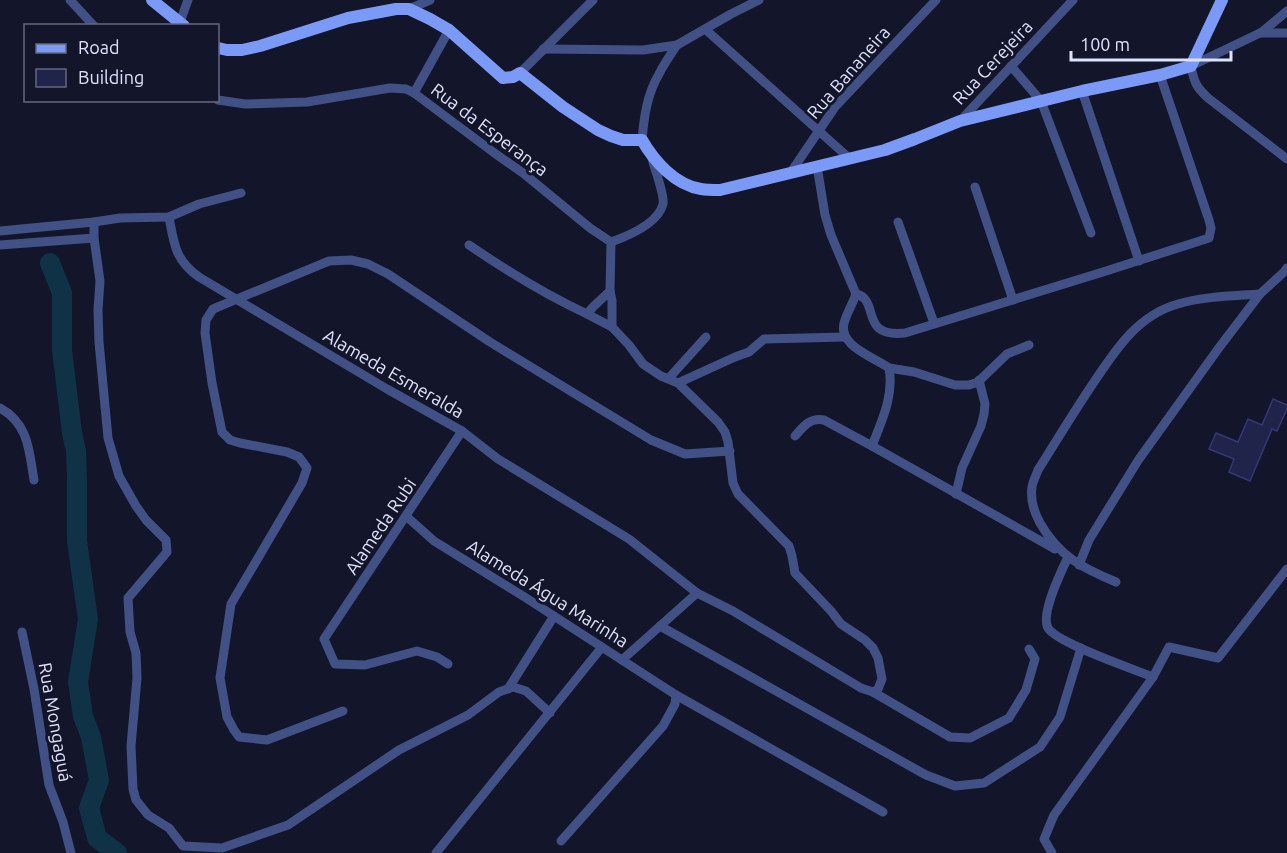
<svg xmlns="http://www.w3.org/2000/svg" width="1287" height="853" font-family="Ubuntu,sans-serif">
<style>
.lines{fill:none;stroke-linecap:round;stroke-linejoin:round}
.river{stroke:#0f3247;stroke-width:20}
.building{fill:#20234a;stroke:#343874;stroke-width:1.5}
.street{stroke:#415186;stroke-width:9}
.secondary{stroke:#7b99f7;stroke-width:12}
.labels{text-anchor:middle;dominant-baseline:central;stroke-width:6;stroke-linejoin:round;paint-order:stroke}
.street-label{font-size:18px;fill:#dee3fd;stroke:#13152a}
</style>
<rect width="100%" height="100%" fill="#13152a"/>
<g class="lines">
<polyline class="river" points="50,263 62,293 62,350 72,433 76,451 77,480 77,541 88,619 78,682 83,716 91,737 99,780 89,808 97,838 117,853"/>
</g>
<polygon class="building" points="1273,399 1287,405 1287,409 1277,431 1272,429 1250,481 1229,472 1234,459 1209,449 1216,433 1238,442 1248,419 1262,425"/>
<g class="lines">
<g class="street">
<polyline points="70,0 94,26"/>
<polyline points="409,9 430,0"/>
<path d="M 1287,11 L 1262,32 L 1191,66 C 1194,82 1196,87 1208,98 L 1287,159"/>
<polyline points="180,22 188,0"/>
<polyline points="705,29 849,158"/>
<polyline points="1260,33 1287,33"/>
<polyline points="543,49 643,50 677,45 731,14 759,0"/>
<polyline points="1011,66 1041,101 1091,233"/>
<polyline points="520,73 593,0"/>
<polyline points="1082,91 1139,261"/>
<polyline points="414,93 449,30"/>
<path d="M 218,100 L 245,104 L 307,102 L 390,88 L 406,89 L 414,93 L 493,152 L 523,173 L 590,228 L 611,242 C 628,236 658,224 663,204 C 665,195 654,168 652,158"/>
<polyline points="960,121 1073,0"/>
<path d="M 642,140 C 644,117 647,94 659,74 C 664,64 671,54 677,45"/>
<path d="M 817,166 L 825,215 L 831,235 L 856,294 C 853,303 848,311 845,320 C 835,345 874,357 889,368 C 894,396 882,420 872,446"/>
<polyline points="791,172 835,107 936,0"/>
<polyline points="975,187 1013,300"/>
<path d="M 169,217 C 174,244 175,260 199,277 L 387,389 L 462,431 L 498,459 L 629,539 L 697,593 L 733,611 L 861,688 L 873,692 L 878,689 L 882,679 L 878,658 L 873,648 L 865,640 L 841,624 L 831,611 L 795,573 L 792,556 L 789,546 L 738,494 L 733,483 L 728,442 L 725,432 L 718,422 L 678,383 L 661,376 L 643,364 L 629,345 L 612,327 L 587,314"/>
<polyline points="94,222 94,238 100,281 98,310 99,342 108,438 119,476 136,506 146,520 166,540 167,552 128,598 130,632 136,653 137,678 131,746 133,789 136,800 148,815 169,828 183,846 222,848 288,825 399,750 468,715 499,692 513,687 526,691 550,713"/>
<polyline points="898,222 934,323"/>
<polyline points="0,231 94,222 120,218 169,217 199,204 241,193"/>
<polyline points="0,245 94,238"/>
<path d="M 469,245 C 507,271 546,295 587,314 L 593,307 L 610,291 L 611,242"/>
<polyline points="610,291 612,301 612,327"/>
<path d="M 856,294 C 881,300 858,338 905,333 L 1103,272 L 1209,238 L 1211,228 L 1209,220 L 1160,75"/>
<polyline points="889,368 914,372 955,385 969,385 978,382 1007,354 1029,345"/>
<polyline points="669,378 706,337"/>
<polyline points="678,383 735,357 749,352 764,339 845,337"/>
<path d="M 0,408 C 29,424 29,451 34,480"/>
<path d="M 795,436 C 803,427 810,417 824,420 L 872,446 L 1055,549"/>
<polyline points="956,494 962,468 981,426 984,414 985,404 979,380"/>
<polyline points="406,516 434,541 523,596 676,695 883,812"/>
<path d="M 1068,557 C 1062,570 1040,614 1048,628 C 1057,643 1133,669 1153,677"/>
<polyline points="1079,565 1089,540 1139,459 1218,349 1260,294 1284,272 1287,268"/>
<path d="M 1116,582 C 1082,568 1059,556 1040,523 C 1034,512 1030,500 1032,487 C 1033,481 1036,476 1038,470 C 1055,443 1072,415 1090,388 C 1113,354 1135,316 1178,304 C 1205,296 1233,296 1260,294"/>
<polyline points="660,626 926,775 955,786 984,783 1040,747 1060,717 1081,648"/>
<polyline points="22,632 34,689 49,785 63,822 71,853"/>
<polyline points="622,660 697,593"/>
<polyline points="448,664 437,657 417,651 365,665 335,664 324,639 462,431"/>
<polyline points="508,689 554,616"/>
<polyline points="873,692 950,737 970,738 1009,718 1026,690 1035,659 1029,649"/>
<polyline points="343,711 267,740 239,737 234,730 227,717 220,678 231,604 302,483 307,468 299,457 287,452 240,443 230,440 222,432 212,383 205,333 206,320 213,309 329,261 351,260 368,264 388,274 490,342 651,440 685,454 730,451"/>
<polyline points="561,841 663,726 675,704 676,695"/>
<polyline points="436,853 602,647"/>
<polyline points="1052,853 1044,839 1054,815 1153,677 1169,647 1218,658 1287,569"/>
</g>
<g class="secondary">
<polyline points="152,0 184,26"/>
<path d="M 218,48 L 227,50 L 242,50 L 260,46 L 348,18 L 396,9 L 409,9 L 430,19 L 449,30 L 503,78 L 513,77 L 520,73 L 563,107 L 598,130 L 611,136 L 623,140 L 642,140 C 654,161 675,185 701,189 C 707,190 714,190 720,190 L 885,150 L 915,139 L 960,121 L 1082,91 L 1160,75 L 1191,66 L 1222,0"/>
</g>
</g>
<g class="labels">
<g class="street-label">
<text transform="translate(992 62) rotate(-47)">Rua Cerejeira</text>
<text transform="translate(848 72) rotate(-49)">Rua Bananeira</text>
<text transform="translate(490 129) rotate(37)">Rua da Esperança</text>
<text transform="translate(394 373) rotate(30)">Alameda Esmeralda</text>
<text transform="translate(380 526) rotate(-56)">Alameda Rubi</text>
<text transform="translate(548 593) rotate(32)">Alameda Água Marinha</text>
<text transform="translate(56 722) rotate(80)">Rua Mongaguá</text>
</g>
</g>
<rect x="24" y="24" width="195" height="78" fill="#13152a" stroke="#64677e" stroke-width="1.5"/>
<rect x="36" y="44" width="30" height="9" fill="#7b99f7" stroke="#64677e" stroke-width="1.5"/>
<text x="78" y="54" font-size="18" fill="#dee3fd">Road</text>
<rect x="36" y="69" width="30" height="18" fill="#20234a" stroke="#64677e" stroke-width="1.5"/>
<text x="78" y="84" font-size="18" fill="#dee3fd">Building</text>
<path d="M1071 51v9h160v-9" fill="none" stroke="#dee3fd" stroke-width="3"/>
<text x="1080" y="51" font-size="18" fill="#dee3fd" stroke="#13152a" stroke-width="4.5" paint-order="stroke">100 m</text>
</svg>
